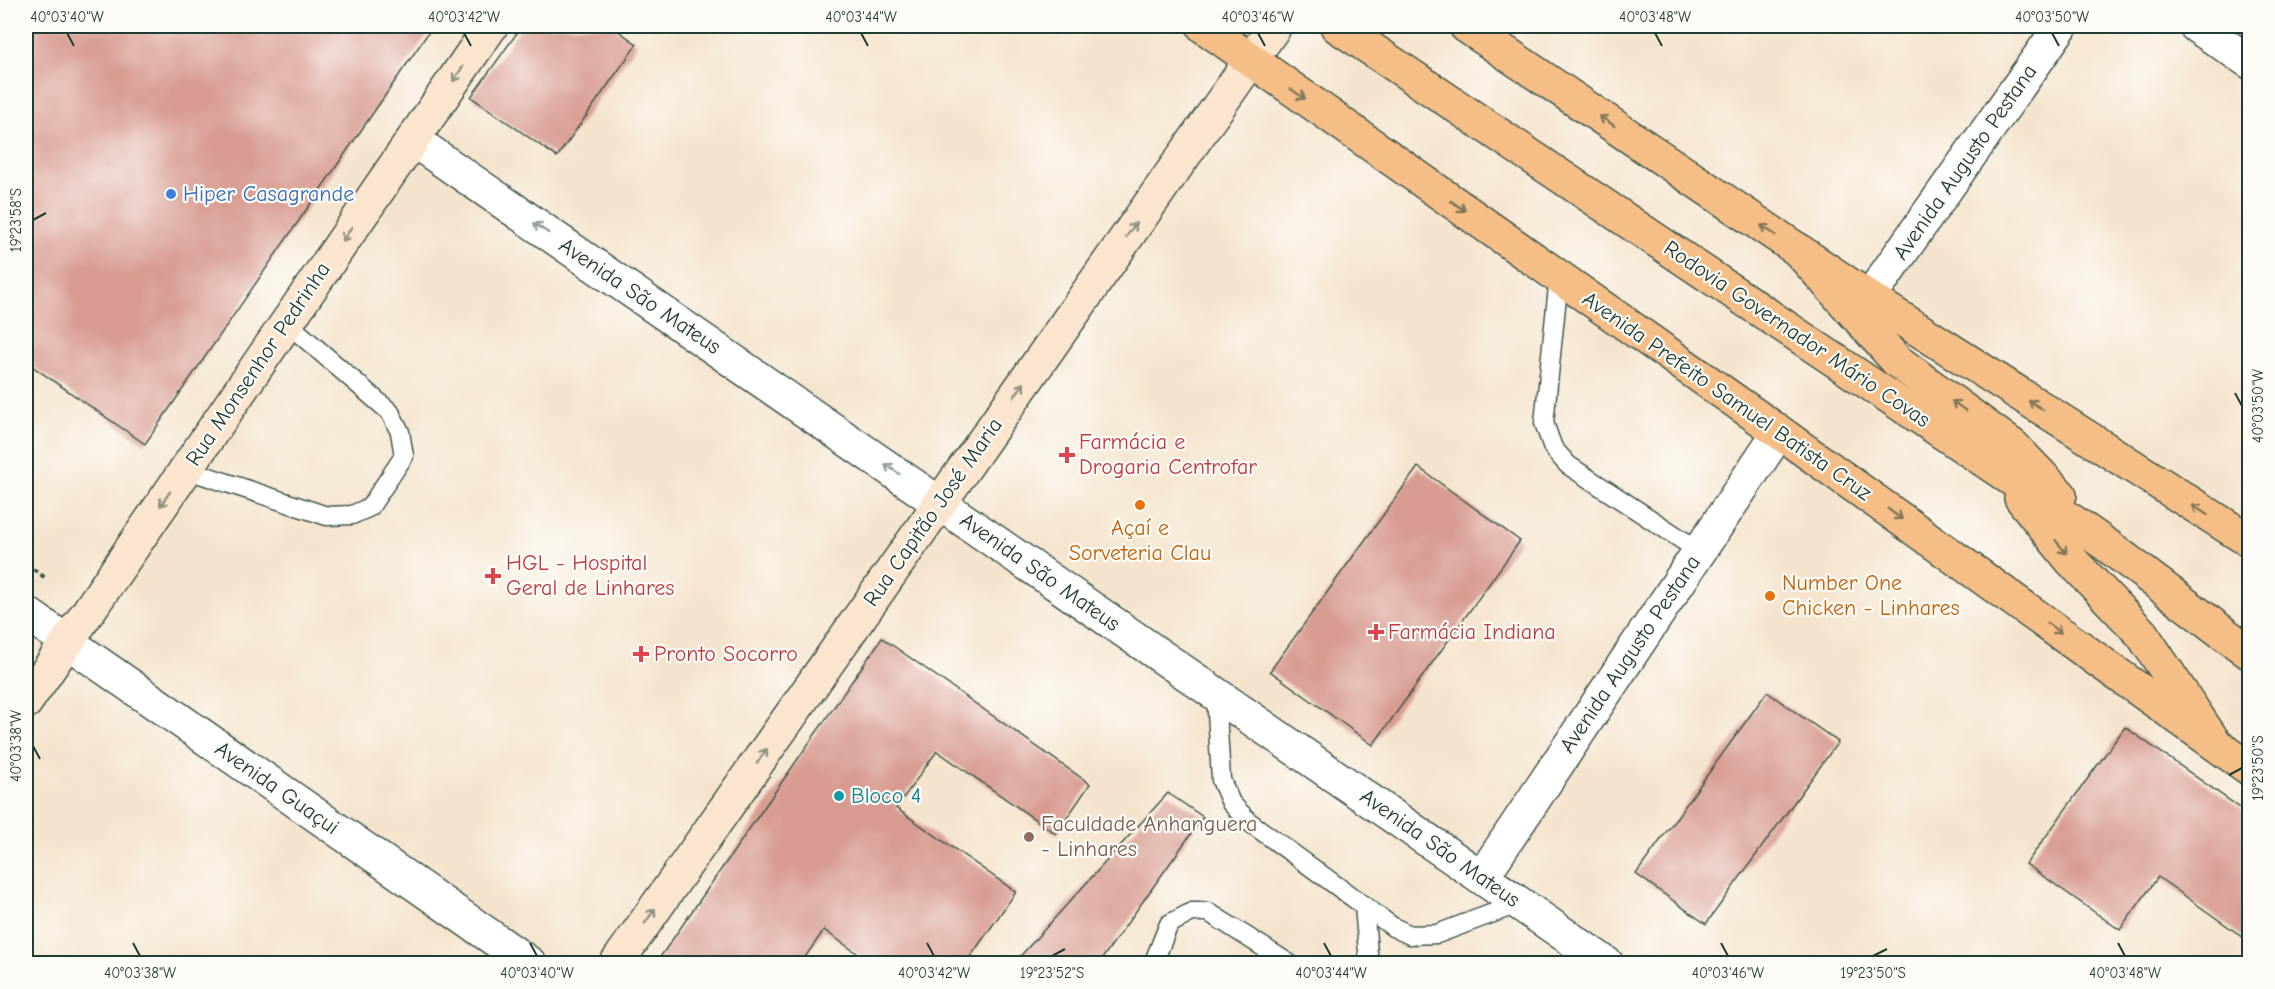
<svg xmlns="http://www.w3.org/2000/svg" width="2275" height="989" font-family="'Comic Neue',sans-serif">
<style>
.building{fill:#d89b91}
.lines{fill:none;stroke-linecap:round;stroke-linejoin:round}
.service-casing{stroke:#3f564b;stroke-width:21}
.minor-casing{stroke:#3f564b;stroke-width:36}
.tertiary-casing{stroke:#3f564b;stroke-width:36}
.secondary-casing{stroke:#3f564b;stroke-width:36}
.primary-casing{stroke:#3f564b;stroke-width:36}
.trunk-casing{stroke:#3f564b;stroke-width:36}
.path{stroke:#3f564b;stroke-width:4;stroke-dasharray:4.5 4.5;stroke-linecap:butt}
.service{stroke:#fff;stroke-width:18}
.minor{stroke:#fff;stroke-width:33}
.tertiary{stroke:#fff;stroke-width:33}
.secondary{stroke:#fbe5cf;stroke-width:33}
.primary{stroke:#f6be87;stroke-width:33}
.trunk{stroke:#f6be87;stroke-width:33}
.oneway{stroke:#8d9182}
.oneway2{stroke:#807759}
.oneway3{stroke:#8f9e9a}
.ticks{fill:none;stroke:#1f3d34;stroke-width:2}
.shop-dot{fill:#3f7fe0;stroke:#fdfcf7;stroke-width:2}
.health-dot{fill:#e0444e;stroke:#fdfcf7;stroke-width:2}
.food-dot{fill:#e8710a;stroke:#fdfcf7;stroke-width:2}
.culture-dot{fill:#0f9aa8;stroke:#fdfcf7;stroke-width:2}
.education-dot{fill:#8d6e63;stroke:#fdfcf7;stroke-width:2}
.labels{text-anchor:middle;dominant-baseline:central;stroke-width:4.5;stroke-linejoin:round;paint-order:stroke}
.street-label{font-size:22px;fill:#1f3d34;stroke:#fdfcf7}
.shop-label{font-size:22px;fill:#366cbe;stroke:#fdfcf7;text-anchor:start}
.health-label{font-size:22px;fill:#be3a42;stroke:#fdfcf7;text-anchor:start}
.food-label{font-size:22px;fill:#c56008;stroke:#fdfcf7}
.culture-label{font-size:22px;fill:#0d838f;stroke:#fdfcf7;text-anchor:start}
.education-label{font-size:22px;fill:#785e54;stroke:#fdfcf7;text-anchor:start}
.neatline{fill:none;stroke:#1f3d34;stroke-width:2}
.ticks-label{font-size:15px;text-anchor:middle;fill:#1f3d34}
</style>
<rect width="100%" height="100%" fill="#fdfcf7"/>
<filter id="ink" filterUnits="userSpaceOnUse"><feTurbulence type="fractalNoise" baseFrequency=".0167" numOctaves="2"/><feDisplacementMap in="SourceGraphic" scale="12" xChannelSelector="R" yChannelSelector="G"/><feConvolveMatrix kernelMatrix="1 2 1 2 8 2 1 2 1" color-interpolation-filters="sRGB"/></filter>
<filter id="wash" filterUnits="userSpaceOnUse"><feTurbulence type="fractalNoise" baseFrequency=".008" numOctaves="4" result="noise"/><feDisplacementMap in="SourceGraphic" scale="24" xChannelSelector="R" yChannelSelector="G"/><feGaussianBlur stdDeviation="1.35" result="paint"/><feColorMatrix in="noise" values="0 0 0 0 0 0 0 0 0 0 0 0 0 0 0 0 0 1.4 0 .05"/><feComposite in="paint" operator="in"/></filter>
<g filter="url(#wash)">
<rect width="100%" height="100%" fill="#f5e4cd"/>
<g id="blocks">
<g class="building">
<polygon points="26,26 433,26 145,444 26,362"/>
<polygon points="522,26 611,26 637,44 557,157 471,97"/>
<polygon points="1418,467 1520,541 1373,745 1270,671"/>
<polygon points="882,638 1090,784 1056,834 937,751 896,808 1016,892 966,963 871,963 824,930 801,963 656,963"/>
<polygon points="1767,692 1838,742 1706,924 1636,874"/>
<polygon points="2125,727 2250,815 2250,942 2158,877 2120,930 2026,864"/>
<polygon points="1168,793 1203,817 1099,963 1014,963"/>
</g>
</g>
</g>
<g filter="url(#ink)">
<use href="#blocks" fill-opacity="0" stroke="#3f564b" stroke-width="1.5"/>
<g class="lines">
<defs>
<g id="service">
<polyline points="1559,277 1544,423 1553,448 1568,465 1699,551"/>
<polyline points="185,469 327,516 352,515 370,507 404,456 400,432 390,412 286,322"/>
<polyline points="1216,694 1221,780 1231,803 1248,821 1393,927 1410,935 1437,934 1520,903"/>
<polyline points="1364,906 1369,964"/>
<polyline points="1153,964 1169,924 1192,912 1208,912 1290,964"/>
</g>
<g id="minor">
<polyline points="2196,26 2250,62"/>
<polyline points="413,140 1607,964"/>
<polyline points="26,613 530,964"/>
<polyline points="1482,877 1779,432"/>
</g>
<polyline id="tertiary" points="1869,298 2061,26"/>
<g id="secondary">
<polyline points="26,702 491,26"/>
<polyline points="616,964 1275,26"/>
</g>
<g id="primary">
<polyline points="1203,26 1779,432 2250,769"/>
<polyline points="1466,26 1869,298 2250,541"/>
</g>
<g id="trunk">
<polyline points="1337,26 1997,469 2108,546 2250,653"/>
<polyline points="1797,249 1897,361 2013,446 2060,495"/>
<polyline points="2021,498 2070,559 2142,634 2214,742"/>
</g>
</defs>
<use href="#service" class="service-casing"/>
<use href="#minor" class="minor-casing"/>
<use href="#tertiary" class="tertiary-casing"/>
<use href="#secondary" class="secondary-casing"/>
<use href="#primary" class="primary-casing"/>
<use href="#trunk" class="trunk-casing"/>
<polyline class="path" points="26,564 47,579"/>
<use href="#service" class="service"/>
<use href="#minor" class="minor"/>
<use href="#tertiary" class="tertiary"/>
<use href="#secondary" class="secondary"/>
<use href="#primary" class="primary"/>
<use href="#trunk" class="trunk"/>
</g>
<defs><path id="oneway-shaft" d="M-6 0H5M1.5-3L5.5 0L1.5 3" fill="none" stroke-width="1.6" stroke-linecap="round" stroke-linejoin="round" transform="scale(1.5)"/></defs>
<g class="oneway">
<use href="#oneway-shaft" transform="translate(458 74) rotate(124)"/>
<use href="#oneway-shaft" transform="translate(1131 230) rotate(-55)"/>
<use href="#oneway-shaft" transform="translate(347 234) rotate(125)"/>
<use href="#oneway-shaft" transform="translate(1019 390) rotate(-55)"/>
<use href="#oneway-shaft" transform="translate(165 499) rotate(124)"/>
<use href="#oneway-shaft" transform="translate(762 756) rotate(-55)"/>
<use href="#oneway-shaft" transform="translate(650 916) rotate(-55)"/>
</g>
<g class="oneway2">
<use href="#oneway-shaft" transform="translate(1298 94) rotate(35)"/>
<use href="#oneway-shaft" transform="translate(1607 121) rotate(-146)"/>
<use href="#oneway-shaft" transform="translate(1458 206) rotate(35)"/>
<use href="#oneway-shaft" transform="translate(1768 230) rotate(-146)"/>
<use href="#oneway-shaft" transform="translate(2036 405) rotate(-147)"/>
<use href="#oneway-shaft" transform="translate(1959 406) rotate(-144)"/>
<use href="#oneway-shaft" transform="translate(2200 510) rotate(-147)"/>
<use href="#oneway-shaft" transform="translate(1895 514) rotate(36)"/>
<use href="#oneway-shaft" transform="translate(2061 547) rotate(51)"/>
<use href="#oneway-shaft" transform="translate(2054 628) rotate(36)"/>
</g>
<g class="oneway3">
<use href="#oneway-shaft" transform="translate(541 228) rotate(-146)"/>
<use href="#oneway-shaft" transform="translate(892 469) rotate(-146)"/>
</g>
</g>
<path class="ticks" d="M 67,33 L 74,46M 464,33 L 471,46M 861,33 L 868,46M 1258,33 L 1265,46M 1655,33 L 1662,46M 2052,33 L 2059,46M 33,220 L 46,213M 2235,393 L 2242,406M 33,746 L 40,759M 2229,775 L 2242,768M 133,943 L 140,956M 530,943 L 537,956M 927,943 L 934,956M 1324,943 L 1331,956M 1721,943 L 1728,956M 2118,943 L 2125,956M 1052,956 L 1065,949M 1873,956 L 1887,949"/>
<circle class="shop-dot" cx="171" cy="194" r="6"/>
<g class="health-dot">
<path d="M1064 446h6v6h6v6h-6v6h-6v-6h-6v-6h6z"/>
<path d="M490 567h6v6h6v6h-6v6h-6v-6h-6v-6h6z"/>
<path d="M1373 623h6v6h6v6h-6v6h-6v-6h-6v-6h6z"/>
<path d="M638 645h6v6h6v6h-6v6h-6v-6h-6v-6h6z"/>
</g>
<g class="food-dot">
<circle cx="1140" cy="505" r="6"/>
<circle cx="1770" cy="596" r="6"/>
</g>
<circle class="culture-dot" cx="839" cy="796" r="6"/>
<circle class="education-dot" cx="1029" cy="837" r="6"/>
<g class="labels">
<g class="street-label">
<text transform="translate(1965 162) rotate(-55)">Avenida Augusto Pestana</text>
<text transform="translate(640 296) rotate(34)">Avenida São Mateus</text>
<text transform="translate(1797 334) rotate(34)">Rodovia Governador Mário Covas</text>
<text transform="translate(258 364) rotate(-56)">Rua Monsenhor Pedrinha</text>
<text transform="translate(1727 396) rotate(35)">Avenida Prefeito Samuel Batista Cruz</text>
<text transform="translate(933 512) rotate(-55)">Rua Capitão José Maria</text>
<text transform="translate(1040 572) rotate(35)">Avenida São Mateus</text>
<text transform="translate(1630 654) rotate(-56)">Avenida Augusto Pestana</text>
<text transform="translate(277 788) rotate(35)">Avenida Guaçui</text>
<text transform="translate(1440 848) rotate(35)">Avenida São Mateus</text>
</g>
<g class="shop-label">
<text x="183" y="194">Hiper Casagrande</text>
</g>
<g class="health-label">
<text x="1079" y="442">Farmácia e<tspan x="1079" dy="25">Drogaria Centrofar</tspan></text>
<text x="506" y="563">HGL - Hospital<tspan x="506" dy="25">Geral de Linhares</tspan></text>
<text x="1388" y="632">Farmácia Indiana</text>
<text x="654" y="654">Pronto Socorro</text>
</g>
<g class="food-label">
<text x="1140" y="528">Açaí e<tspan x="1140" dy="25">Sorveteria Clau</tspan></text>
<text x="1782" y="583" text-anchor="start">Number One<tspan x="1782" dy="25">Chicken - Linhares</tspan></text>
</g>
<g class="culture-label">
<text x="851" y="796">Bloco 4</text>
</g>
<g class="education-label">
<text x="1041" y="824">Faculdade Anhanguera<tspan x="1041" dy="25">- Linhares</tspan></text>
</g>
</g>
<rect width="2275" height="989" fill="none" stroke="#fdfcf7" stroke-width="66"/>
<rect x="33" y="33" width="2209" height="923" class="neatline"/>
<g class="ticks-label">
<text x="67" y="22">40°03'40"W</text>
<text x="464" y="22">40°03'42"W</text>
<text x="861" y="22">40°03'44"W</text>
<text x="1258" y="22">40°03'46"W</text>
<text x="1655" y="22">40°03'48"W</text>
<text x="2052" y="22">40°03'50"W</text>
<text transform="translate(16 220) rotate(-90)" y="5">19°23'58"S</text>
<text transform="translate(2258 406) rotate(-90)" y="5">40°03'50"W</text>
<text transform="translate(16 746) rotate(-90)" y="5">40°03'38"W</text>
<text transform="translate(2258 768) rotate(-90)" y="5">19°23'50"S</text>
<text x="140" y="978">40°03'38"W</text>
<text x="537" y="978">40°03'40"W</text>
<text x="934" y="978">40°03'42"W</text>
<text x="1052" y="978">19°23'52"S</text>
<text x="1331" y="978">40°03'44"W</text>
<text x="1728" y="978">40°03'46"W</text>
<text x="1873" y="978">19°23'50"S</text>
<text x="2125" y="978">40°03'48"W</text>
</g>
</svg>
